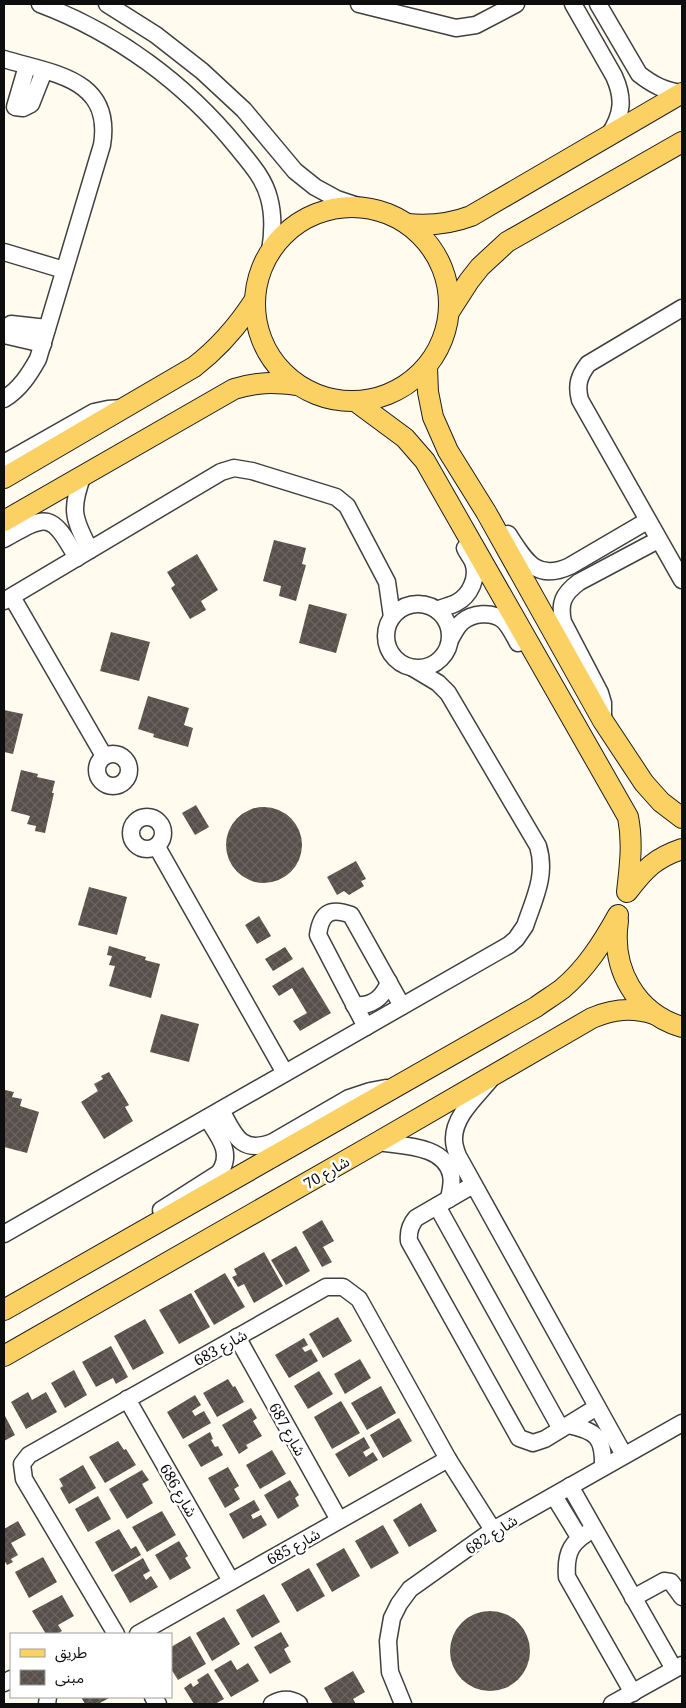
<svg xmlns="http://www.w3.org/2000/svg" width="686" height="1708" font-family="'Noto Serif','Noto Sans Arabic',serif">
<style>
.building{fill:url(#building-cross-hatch)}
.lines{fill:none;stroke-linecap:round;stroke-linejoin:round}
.minor-casing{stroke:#414141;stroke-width:19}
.major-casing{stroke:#1f1f1f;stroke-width:22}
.minor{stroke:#fff;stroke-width:16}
.major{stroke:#fbd164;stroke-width:20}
.labels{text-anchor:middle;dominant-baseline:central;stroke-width:5;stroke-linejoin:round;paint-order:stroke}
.street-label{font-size:15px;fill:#0e0e0e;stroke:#fff}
</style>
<defs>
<pattern id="building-cross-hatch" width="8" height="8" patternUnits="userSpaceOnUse" patternTransform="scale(1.25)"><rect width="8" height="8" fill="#574f4a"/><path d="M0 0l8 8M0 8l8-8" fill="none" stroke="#6a6460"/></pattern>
</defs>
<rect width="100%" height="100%" fill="#fffbef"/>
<g class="building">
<polygon points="274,540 306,548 302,564 306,565 296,601 279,596 281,586 263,581"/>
<polygon points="197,554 218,590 201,601 206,610 190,619 171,588 175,585 167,572"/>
<polygon points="309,604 347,614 336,653 299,643"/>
<polygon points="111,632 150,642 139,681 100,671"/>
<polygon points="148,696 189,708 184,725 193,728 188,747 153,737 154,734 138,729"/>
<polygon points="4,710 23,714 13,754 4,752"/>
<polygon points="21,770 38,774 37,777 55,781 52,793 54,793 45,833 35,831 36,826 27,824 30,816 11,811"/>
<polygon points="196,805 209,827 195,835 182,813"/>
<circle cx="264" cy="845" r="38"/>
<polygon points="356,861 366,879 361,881 364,886 349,895 344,891 337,895 327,877"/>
<polygon points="89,887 127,897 117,935 78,925"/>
<polygon points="259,916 271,936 257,944 245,925"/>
<polygon points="109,946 146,957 145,960 160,964 151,998 109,986 115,966 109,965 112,956 107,955"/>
<polygon points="285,947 293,959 273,971 265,959"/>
<polygon points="303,967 331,1013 300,1031 293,1021 307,1013 292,988 279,996 272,986"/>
<polygon points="161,1014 199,1024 189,1062 150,1052"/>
<polygon points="109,1072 129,1105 125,1107 133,1121 104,1139 81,1102 98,1091 94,1084 103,1079 101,1076"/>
<polygon points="5,1090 14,1092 12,1097 22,1099 20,1106 39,1112 27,1153 4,1147"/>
<polygon points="322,1220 334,1241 323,1247 332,1262 322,1267 302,1232"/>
<polygon points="296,1246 310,1271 286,1285 271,1260"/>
<polygon points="264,1252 283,1286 254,1303 244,1284 238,1287 232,1277 237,1275 234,1269"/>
<polygon points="225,1273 245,1307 214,1325 194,1291"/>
<polygon points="191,1293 210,1327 179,1344 159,1310"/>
<polygon points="338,1317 352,1341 323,1358 309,1334"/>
<polygon points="145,1319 164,1353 133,1370 114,1336"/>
<polygon points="304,1338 308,1345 302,1348 305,1352 311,1349 318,1361 289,1378 275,1355"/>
<polygon points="111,1346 128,1377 116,1384 113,1378 96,1387 82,1362"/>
<polygon points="360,1359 371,1378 345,1394 334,1374"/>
<polygon points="74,1370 87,1395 65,1408 51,1383"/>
<polygon points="319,1371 333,1394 308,1409 294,1386"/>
<polygon points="228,1379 233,1387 235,1386 244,1402 217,1417 203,1393"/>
<polygon points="381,1386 396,1413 367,1430 351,1403"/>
<polygon points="28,1392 32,1400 46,1392 57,1412 26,1429 11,1402"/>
<polygon points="195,1395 201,1405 192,1411 195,1416 204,1411 211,1423 183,1439 167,1412"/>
<polygon points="341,1401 360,1433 332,1449 314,1417"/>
<polygon points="251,1408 257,1418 253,1421 262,1436 246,1445 248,1448 239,1454 222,1425"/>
<polygon points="4,1414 15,1435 4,1441"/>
<polygon points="399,1418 412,1441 383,1458 370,1435"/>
<polygon points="210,1432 213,1439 211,1440 215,1447 218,1446 223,1455 201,1467 188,1445"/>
<polygon points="364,1437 370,1448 363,1452 366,1457 373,1452 378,1460 349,1477 335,1454"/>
<polygon points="118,1441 124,1450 126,1449 136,1465 105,1483 89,1457"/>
<polygon points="272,1450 286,1474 260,1489 246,1465"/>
<polygon points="83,1465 96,1488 69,1504 60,1488 63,1486 59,1479"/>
<polygon points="228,1467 239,1486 234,1489 240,1499 225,1508 208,1478"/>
<polygon points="142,1470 149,1480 142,1484 153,1503 127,1519 109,1489"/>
<polygon points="290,1480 299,1495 295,1498 299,1506 278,1519 264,1495"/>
<polygon points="98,1496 111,1519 88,1532 75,1509"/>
<polygon points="254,1500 260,1510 251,1515 253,1519 261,1515 267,1525 243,1539 229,1514"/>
<polygon points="421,1503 437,1531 409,1547 393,1520"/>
<polygon points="162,1511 176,1535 147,1552 132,1527"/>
<polygon points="18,1521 26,1535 11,1543 18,1555 11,1559 13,1562 7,1565 4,1560 4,1529"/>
<polygon points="383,1525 399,1553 371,1569 355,1541"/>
<polygon points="119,1529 131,1549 136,1546 141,1555 112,1572 95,1542"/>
<polygon points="179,1541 188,1556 185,1558 191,1568 170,1580 155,1555"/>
<polygon points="344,1548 360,1576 332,1592 316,1564"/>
<polygon points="43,1557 57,1582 29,1598 15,1572"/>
<polygon points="143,1558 150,1571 143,1575 146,1580 151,1576 158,1587 130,1603 114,1575"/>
<polygon points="309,1568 325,1596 297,1612 281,1584"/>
<polygon points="264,1594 280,1622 252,1638 236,1610"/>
<polygon points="62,1595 74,1616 58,1625 62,1631 57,1634 46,1634 32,1611"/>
<circle cx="490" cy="1651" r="40"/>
<polygon points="224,1617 240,1644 212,1661 196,1633"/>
<polygon points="281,1632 289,1646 284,1649 291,1662 270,1674 254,1647"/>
<polygon points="190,1636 206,1664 178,1680 171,1669 171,1647"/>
<polygon points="231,1660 237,1670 248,1663 259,1681 231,1697 214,1670"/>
<polygon points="353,1671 365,1692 353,1699 356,1704 333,1704 324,1688"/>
<polygon points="208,1673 224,1699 215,1704 194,1704 184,1688 191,1683 193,1687 199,1683 197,1680"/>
<polygon points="81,1697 111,1697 98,1704 85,1704"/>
</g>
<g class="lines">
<defs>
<g id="minor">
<path d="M 40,4 C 117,33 185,83 237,147 C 250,163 264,178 269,198 C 274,216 273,233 270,251"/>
<polyline points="107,4 156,35 202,71 244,110 295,171 315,187 337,199 361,207"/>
<polyline points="359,4 456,28 476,25 516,4"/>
<path d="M 573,4 L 614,76 C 624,98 623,114 609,135"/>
<path d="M 598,4 L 639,74 C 653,85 665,91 682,93"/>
<path d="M 4,59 C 53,74 113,78 102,145 L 38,359 C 29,375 20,389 4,399"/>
<polyline points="27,66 15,107 23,108 31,104 44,71"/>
<polyline points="4,252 64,270"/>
<path d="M 682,308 L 588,364 C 579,376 576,385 580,400 L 682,580"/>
<polyline points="4,330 11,324 47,328"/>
<polyline points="4,335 43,344"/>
<polyline points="4,463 94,412 108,409 122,408"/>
<path d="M 83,475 C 70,509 73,518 90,550"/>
<path d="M 508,534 C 525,560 536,582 570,566 L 647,521"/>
<path d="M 4,539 C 48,514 51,512 77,558"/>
<polyline points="12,597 104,756"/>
<polyline points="4,601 221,472 234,468 252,471 336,497 347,506 387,582 392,617"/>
<circle cx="418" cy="636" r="32"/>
<path d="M 437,610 C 443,607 450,606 456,603 C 470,596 479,577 473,562 C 471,557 467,553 465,548"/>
<path d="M 451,638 C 454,633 457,626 462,622 C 472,613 492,611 503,620 C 509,625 514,636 518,643"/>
<path d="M 603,718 L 603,703 L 600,693 L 563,622 C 559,603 563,594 579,582 L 658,540"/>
<circle cx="113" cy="770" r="16"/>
<circle cx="147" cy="833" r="16"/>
<polyline points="157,847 285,1073"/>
<path d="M 354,1005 C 371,1007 383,998 389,982"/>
<path d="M 366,1027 L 318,935 C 321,913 330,907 351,915 L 402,1006"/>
<path d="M 490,1080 C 476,1097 453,1117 454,1140 C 454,1145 456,1151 458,1156 L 624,1455"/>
<path d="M 221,1110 C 234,1134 240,1155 273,1142 L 349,1098 L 370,1091 L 386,1088"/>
<path d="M 378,1142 C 403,1146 445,1145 451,1175 C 453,1183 450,1192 449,1199"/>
<path d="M 473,1185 L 416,1218 C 410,1225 408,1232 409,1241 L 519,1438 L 533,1443 L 545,1439 L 597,1407"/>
<polyline points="437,1206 561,1429"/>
<path d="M 161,1210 L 219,1173 C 234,1153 218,1136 207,1118"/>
<path d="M 4,1234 L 509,945 L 516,939 L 525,926 C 534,899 547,875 538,846 L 448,693 L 438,683 L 413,668"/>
<polyline points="237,1337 339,1520"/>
<polyline points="127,1399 231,1581"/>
<path d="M 568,1425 C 596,1431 604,1437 603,1467"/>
<polyline points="570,1486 674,1669"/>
<polyline points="554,1496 579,1537"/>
<path d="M 594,1529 C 572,1541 565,1551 567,1577 L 633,1693"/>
<polyline points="633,1598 664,1581 671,1582 682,1597"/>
<polyline points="116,1634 24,1479 22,1464 29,1455 326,1287 343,1287 359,1299 448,1459 493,1530"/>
<polyline points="138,1634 448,1459"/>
<polyline points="4,1683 11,1679"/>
<polyline points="153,1697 158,1704"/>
<polyline points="47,1704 48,1697"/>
<path d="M 272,1704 C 281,1699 290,1698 299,1704"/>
<polyline points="403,1704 390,1672 388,1641 392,1618 399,1604 410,1589 493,1530 682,1423"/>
<polyline points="612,1704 682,1665"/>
</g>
<g id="major">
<circle cx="352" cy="304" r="97"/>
<path d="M 408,224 C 431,226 450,224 471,216 L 682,93"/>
<polyline points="449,312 469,281 480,267 507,242 682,142"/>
<polyline points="427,367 428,392 433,417 448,451 486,512 603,721 644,783 661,802 682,818"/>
<path d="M 355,401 L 405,438 L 425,461 L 628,817 C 633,842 630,866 627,892"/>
<path d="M 4,478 L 194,367 C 219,348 237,327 254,301"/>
<path d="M 4,521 L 234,389 C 257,382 273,382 297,385"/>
<path d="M 628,891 C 645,869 655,858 682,849"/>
<path d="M 618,921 C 611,968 635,1013 682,1027"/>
<path d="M 4,1310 L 536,1007 C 544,1001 554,995 562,989 C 586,969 603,942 618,915"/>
<path d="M 4,1356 L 378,1142 L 592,1018 C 613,1009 632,1007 654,1014"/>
</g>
</defs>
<use href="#minor" class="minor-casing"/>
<use href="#major" class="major-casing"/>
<use href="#minor" class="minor"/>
<use href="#major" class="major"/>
</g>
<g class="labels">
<g class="street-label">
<text transform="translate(326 1172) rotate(-30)">شارع 70</text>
<text transform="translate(220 1347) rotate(-29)">شارع 683</text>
<text transform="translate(288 1429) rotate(61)">شارع 687</text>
<text transform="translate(179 1490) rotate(60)">شارع 686</text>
<text transform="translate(491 1534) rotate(-33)">شارع 682</text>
<text transform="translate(293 1546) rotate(-29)">شارع 685</text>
</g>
</g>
<rect width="686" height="1708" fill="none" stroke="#0e0e0e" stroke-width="10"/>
<rect x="10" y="1633" width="162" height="65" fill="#ffffff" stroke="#9f9f9f"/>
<rect x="20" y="1649" width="25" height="8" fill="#fbd164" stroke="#9f9f9f"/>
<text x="55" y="1658" font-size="15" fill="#0e0e0e">طريق</text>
<rect x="20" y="1670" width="25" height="15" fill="url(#building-cross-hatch)" stroke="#9f9f9f"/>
<text x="55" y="1683" font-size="15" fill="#0e0e0e">مبنى</text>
</svg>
